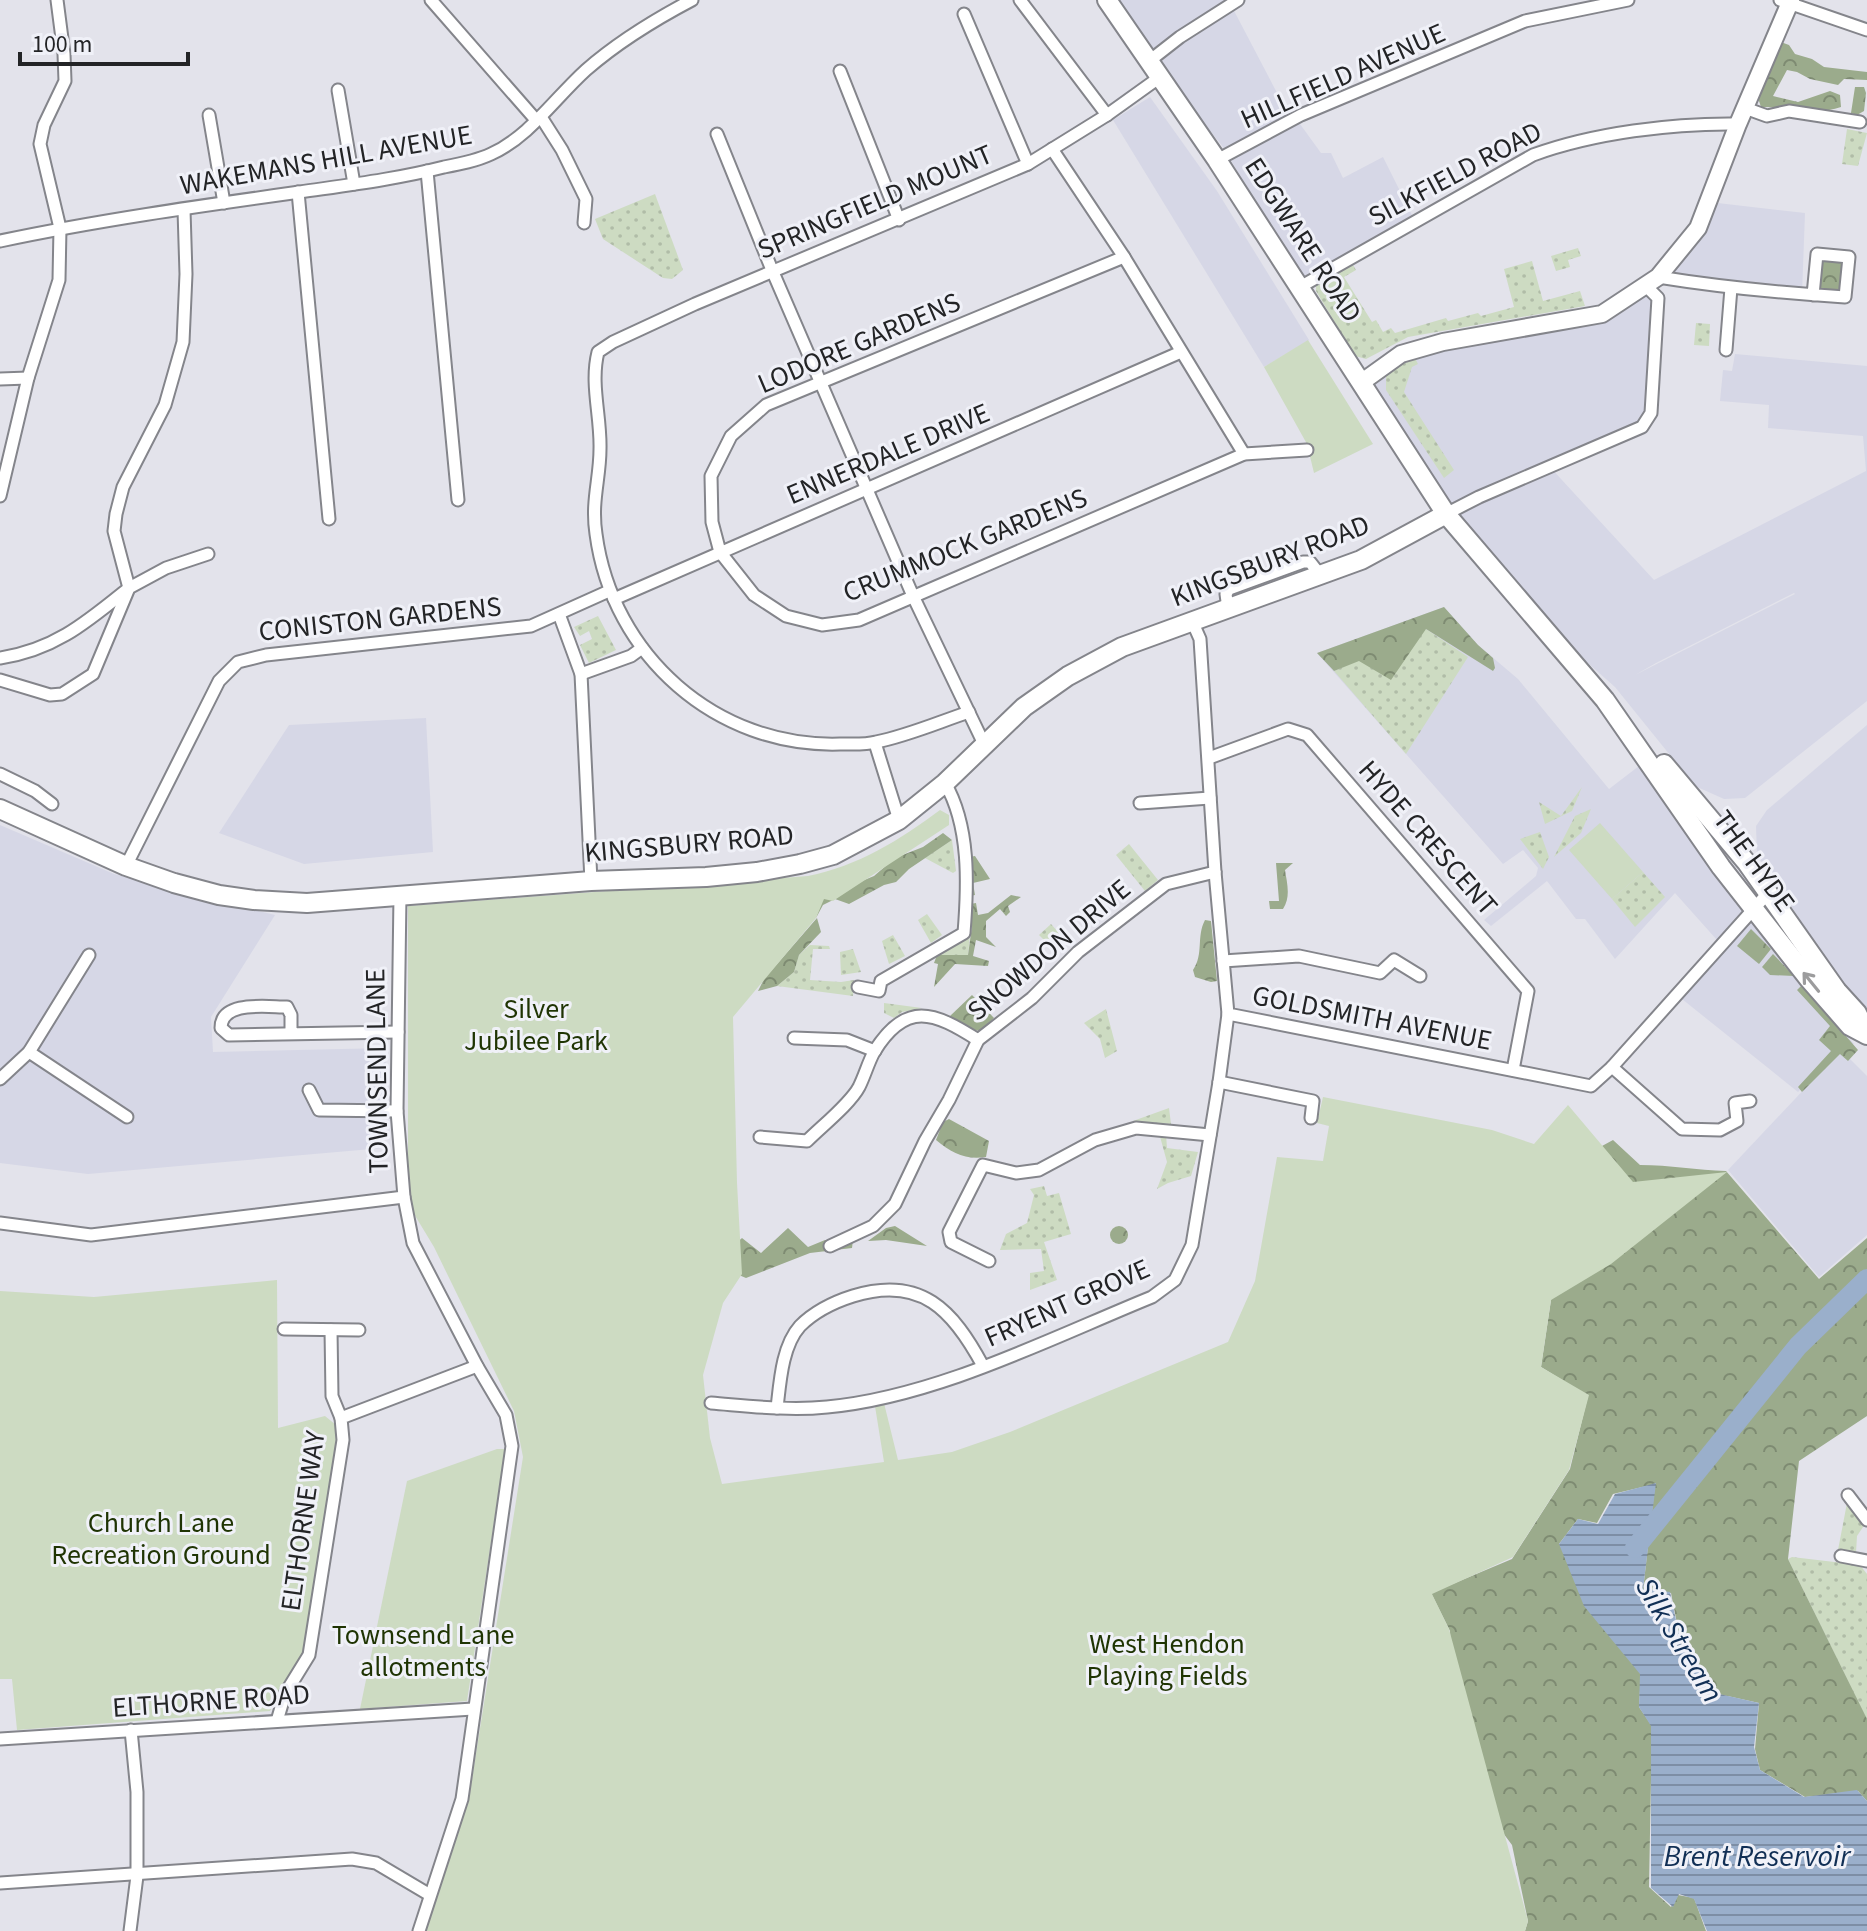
<svg xmlns="http://www.w3.org/2000/svg" width="1867" height="1931" font-family="'Source Sans 3',sans-serif">
<style>
.built{fill:#d6d7e6;fill-rule:evenodd}
.grass{fill:url(#grass-dots)}
.forest{fill:url(#forest-crowns)}
.green{fill:#cddbc2}
.water{fill:url(#water-rules)}
.lines{fill:none;stroke-linecap:round;stroke-linejoin:round}
.river{stroke:#9aafcb;stroke-width:20}
.street-casing{stroke:#84858b;stroke-width:15}
.secondary-casing{stroke:#84858b;stroke-width:20}
.primary-casing{stroke:#84858b;stroke-width:22}
.street{stroke:#fff;stroke-width:11}
.secondary{stroke:#fff;stroke-width:16}
.primary{stroke:#fff;stroke-width:18}
.oneway{stroke:#9c9c9d}
.labels{text-anchor:middle;dominant-baseline:central;stroke-width:6;stroke-linejoin:round;paint-order:stroke}
.street-label{font-size:28px;fill:#232426;stroke:#f0f1f8}
.park-label{font-size:28px;fill:#1f3403;stroke:#f0f1f8}
.water-label{font-size:30px;font-style:italic;fill:#112f55;stroke:#f0f1f8}
</style>
<defs>
<pattern id="grass-dots" width="8" height="8" patternUnits="userSpaceOnUse" patternTransform="scale(2)"><rect width="8" height="8" fill="#cddbc2"/><path d="M2 2h.1M6 6h.1" fill="none" stroke="#b0bca7" stroke-width="1.8" stroke-linecap="round"/></pattern>
<pattern id="forest-crowns" width="20" height="18" patternUnits="userSpaceOnUse" patternTransform="scale(2)"><rect width="20" height="18" fill="#9bab8c"/><path d="M2 6a3 3 0 1 1 6 0M12 15a3 3 0 1 1 6 0" fill="none" stroke="#7e8b72"/></pattern>
<pattern id="water-rules" width="6" height="5" patternUnits="userSpaceOnUse" patternTransform="scale(2)"><rect width="6" height="5" fill="#9aafcb"/><path d="M0 2.5h6" fill="none" stroke="#7d8ea5"/></pattern>
</defs>
<rect width="100%" height="100%" fill="#e3e3eb"/>
<g class="built">
<polygon points="1117,0 1238,0 1231,5 1286,110 1300,124 1321,153 1331,153 1343,178 1383,157 1412,215 1307,276 1299,275 1223,147 1165,74"/>
<polygon points="1150,97 1217,191 1309,340 1264,367 1113,120"/>
<polygon points="1709,202 1805,213 1802,294 1658,277"/>
<path d="M 1647,285 L 1658,297 L 1650,415 L 1643,427 L 1550,467 L 1654,580 L 1866,471 L 1863,436 L 1768,428 L 1769,405 L 1720,401 L 1723,370 L 1732,371 L 1735,354 L 1867,366 L 1867,701 L 1745,798 L 1724,799 L 1695,786 L 1615,687 L 1527,609 L 1451,523 L 1362,382 L 1400,355 L 1602,314 ZM 1794,593 L 1795,594 L 1635,675 L 1656,663 Z"/>
<polygon points="1444,607 1478,645 1518,679 1609,789 1639,766 1646,774 1747,912 1717,940 1675,893 1615,959 1585,919 1576,919 1547,881 1491,926 1484,920 1536,876 1538,868 1523,850 1503,864 1317,653"/>
<polygon points="426,718 433,852 304,864 219,833 289,725"/>
<polygon points="1867,725 1867,1015 1845,987 1757,855 1756,826 1767,810"/>
<polygon points="0,825 114,874 275,915 211,1017 213,1052 386,1048 383,1148 88,1174 0,1163"/>
<polygon points="1751,922 1854,1044 1841,1047 1798,1092 1677,995 1727,938"/>
<polygon points="1841,1050 1867,1076 1867,1235 1819,1277 1728,1170"/>
</g>
<g class="grass">
<polygon points="1847,129 1867,133 1858,166 1842,164"/>
<polygon points="655,194 683,270 672,279 663,278 603,239 595,219"/>
<polygon points="1578,248 1581,256 1568,260 1570,267 1556,271 1551,256"/>
<polygon points="1532,261 1543,301 1580,291 1585,306 1408,337 1366,359 1355,356 1316,291 1316,285 1353,265 1356,270 1344,277 1372,322 1376,320 1383,332 1391,328 1395,333 1446,318 1448,321 1478,313 1481,316 1514,307 1504,269"/>
<polygon points="1696,323 1710,324 1709,346 1694,345"/>
<polygon points="1415,358 1418,364 1412,367 1404,392 1454,470 1444,478 1386,390 1386,373"/>
<polygon points="598,616 616,650 589,663 580,645 592,639 589,631 580,636 574,627"/>
<polygon points="1426,629 1468,657 1406,754 1334,671"/>
<polygon points="1582,787 1572,811 1545,824 1539,802 1561,816"/>
<polygon points="1591,809 1581,833 1554,857 1575,816"/>
<polygon points="1540,832 1549,857 1543,869 1520,839"/>
<polygon points="952,840 956,871 953,873 925,858"/>
<polygon points="1129,844 1158,880 1145,891 1116,855"/>
<polygon points="1643,872 1665,897 1635,927 1612,899"/>
<polygon points="927,914 942,935 931,943 918,920"/>
<polygon points="1051,924 1065,940 1054,950 1039,935"/>
<polygon points="893,935 905,956 889,964 882,941"/>
<polygon points="970,935 968,955 937,955"/>
<polygon points="810,945 829,946 830,949 813,949 810,980 841,982 854,980 853,996 777,986 794,972 799,955"/>
<polygon points="853,949 861,972 841,975 840,952"/>
<polygon points="884,1003 922,1008 902,1012 894,1018 884,1013"/>
<polygon points="1106,1009 1117,1051 1105,1058 1100,1039 1084,1023"/>
<polygon points="1169,1108 1171,1124 1133,1121"/>
<polygon points="1159,1133 1166,1134 1167,1148 1198,1152 1191,1176 1168,1183 1157,1189 1167,1162"/>
<polygon points="1044,1186 1047,1196 1059,1193 1071,1234 1044,1242 1057,1280 1030,1290 1030,1273 1044,1271 1041,1249 1000,1250 1006,1234 1027,1223 1034,1195 1030,1189"/>
<polygon points="1847,1503 1865,1524 1857,1536 1856,1553 1838,1550"/>
<polygon points="1792,1557 1860,1565 1867,1574 1867,1720 1788,1559"/>
</g>
<g class="forest">
<path d="M 1778,41 L 1789,45 L 1795,54 L 1812,59 L 1824,67 L 1867,72 L 1867,80 L 1844,79 L 1838,85 L 1810,79 L 1797,72 L 1787,70 L 1773,96 L 1798,102 L 1830,91 L 1840,95 L 1841,107 C 1816,116 1788,106 1761,107 L 1758,98 Z"/>
<polygon points="1855,87 1864,87 1866,93 1864,111 1857,115 1851,113"/>
<polygon points="1820,257 1845,259 1843,293 1817,291"/>
<polygon points="1444,607 1478,645 1493,658 1495,668 1493,671 1426,629 1391,680 1359,661 1334,671 1317,653"/>
<polygon points="943,833 952,840 909,869 896,882 884,885 849,904 835,899 823,905 816,918 821,898 874,876 895,858 923,847"/>
<polygon points="975,856 990,879 973,883 975,895 970,896 969,857"/>
<path d="M 1276,863 L 1293,863 L 1285,870 C 1287,883 1291,897 1283,909 L 1270,909 L 1269,901 L 1279,901 Z"/>
<polygon points="1011,895 1021,897 1008,906 1010,912 1006,916 1000,909 986,921 986,937 996,947 976,940 973,956 989,961 988,966 955,964 934,987 938,964 934,963 937,955 968,955 972,926 970,904 976,903 978,915 988,913"/>
<polygon points="817,918 821,932 799,955 794,972 777,986 758,991 764,979"/>
<path d="M 1205,920 L 1211,921 L 1217,981 L 1211,982 L 1195,977 L 1193,970 C 1204,954 1196,937 1205,920 Z"/>
<polygon points="1751,929 1771,949 1759,964 1737,946"/>
<polygon points="1773,954 1794,976 1770,975 1762,967"/>
<polygon points="1802,985 1858,1050 1848,1061 1840,1054 1802,1092 1798,1087 1831,1051 1819,1040 1830,1026 1797,990"/>
<polygon points="972,995 994,1018 980,1031 969,1029 949,1017"/>
<path d="M 949,1119 L 989,1141 L 986,1157 C 965,1160 952,1153 936,1140 L 943,1122 Z"/>
<path d="M 1613,1140 L 1640,1165 C 1670,1165 1697,1170 1726,1171 L 1819,1279 L 1867,1238 L 1867,1416 L 1799,1461 L 1788,1559 L 1867,1719 L 1867,1801 L 1858,1791 L 1805,1797 L 1760,1770 L 1755,1749 L 1759,1703 L 1714,1693 L 1681,1644 L 1671,1593 L 1643,1590 L 1655,1484 L 1613,1494 L 1597,1523 L 1578,1519 L 1559,1544 L 1641,1674 L 1639,1707 L 1652,1726 L 1649,1887 L 1671,1907 L 1678,1895 L 1694,1898 L 1706,1931 L 1525,1931 L 1528,1921 L 1512,1845 L 1477,1798 L 1451,1663 L 1450,1631 L 1431,1593 L 1512,1559 L 1570,1469 L 1588,1396 L 1541,1367 L 1551,1300 L 1602,1146 Z"/>
<circle cx="1119" cy="1235" r="9"/>
<polygon points="895,1226 927,1246 886,1240 868,1241 886,1228"/>
<polygon points="788,1228 808,1247 825,1240 853,1240 852,1248 810,1253 746,1278 734,1273 734,1245 742,1238 761,1253"/>
</g>
<g class="green">
<polygon points="1308,340 1373,444 1314,473 1307,444 1264,367"/>
<path d="M 940,810 L 949,815 L 949,825 L 833,901 L 824,899 L 816,918 L 733,1017 L 737,1183 L 742,1274 L 723,1303 L 703,1375 L 710,1438 L 722,1484 L 884,1462 L 874,1400 L 883,1399 L 898,1460 L 952,1452 L 1010,1432 L 1228,1342 L 1255,1281 L 1277,1157 L 1323,1161 L 1329,1126 L 1317,1123 L 1323,1097 L 1492,1130 L 1534,1144 L 1568,1105 L 1633,1182 L 1727,1172 L 1611,1264 L 1551,1300 L 1541,1367 L 1589,1395 L 1569,1470 L 1513,1557 L 1432,1594 L 1449,1629 L 1528,1921 L 1525,1931 L 423,1931 L 431,1900 L 469,1798 L 523,1457 L 514,1411 L 434,1247 L 408,1204 L 408,906 L 808,876 C 858,866 900,840 940,810 Z"/>
<polygon points="1600,823 1643,872 1612,899 1569,850"/>
<polygon points="277,1280 278,1428 325,1416 336,1425 339,1436 305,1649 270,1711 17,1730 12,1679 0,1679 0,1291 94,1297"/>
<polygon points="497,1449 505,1449 467,1701 360,1709 407,1481"/>
</g>
<polygon class="water" points="1656,1483 1643,1589 1670,1592 1681,1644 1715,1693 1759,1703 1754,1747 1760,1770 1804,1797 1857,1790 1867,1801 1867,1931 1707,1931 1694,1899 1679,1894 1673,1907 1651,1888 1651,1726 1639,1707 1640,1674 1584,1606 1559,1544 1578,1519 1598,1524 1615,1494"/>
<g class="lines">
<polyline class="river" points="1635,1548 1798,1346 1867,1279"/>
<defs>
<g id="street">
<polyline points="431,0 536,120"/>
<polyline points="1020,0 1107,115"/>
<polyline points="1780,0 1867,30"/>
<polyline points="964,14 1028,164"/>
<polyline points="1148,62 1180,37 1238,0"/>
<polyline points="840,71 899,220"/>
<polyline points="338,90 354,184"/>
<polyline points="1745,108 1767,116 1789,111 1860,122"/>
<polyline points="209,115 224,203"/>
<polyline points="541,117 562,150 586,199 584,223"/>
<polyline points="717,134 772,270 913,596 984,744"/>
<polyline points="1052,149 1124,257 1244,454"/>
<polyline points="1217,160 1301,115 1525,21 1628,0"/>
<polyline points="427,171 458,500"/>
<polyline points="298,192 329,519"/>
<path d="M 0,241 C 99,220 200,206 300,192 C 348,185 397,179 444,167 C 460,164 476,161 491,154 C 529,137 555,98 586,70 C 618,42 654,20 692,0"/>
<polyline points="1124,257 766,405 731,436 711,476 712,522 720,552 754,595 786,616 822,625 859,620 1244,454 1307,450"/>
<path d="M 1658,277 C 1720,287 1782,293 1845,297 L 1849,257 L 1817,254 L 1813,295"/>
<path d="M 1300,287 L 1533,155 C 1593,133 1673,123 1738,124"/>
<polyline points="1726,350 1731,288"/>
<polyline points="0,379 28,378"/>
<polyline points="0,496 28,378 59,280 60,228 40,144 44,125 65,81 64,54 57,0"/>
<polyline points="1446,514 1479,497 1642,427 1651,413 1658,298 1646,286"/>
<polyline points="614,599 1181,352"/>
<polyline points="1228,609 1226,594 1229,589 1303,562 1310,562 1321,576"/>
<polyline points="559,614 581,674 591,881"/>
<polyline points="1192,621 1200,639 1215,872 1228,1014 1591,1086 1612,1067 1768,893"/>
<path d="M 0,658 C 55,650 88,621 129,588 L 114,531 L 116,514 L 123,487 L 165,405 L 183,342 L 186,274 L 184,210"/>
<polyline points="581,674 631,656 642,648"/>
<polyline points="0,680 50,695 62,694 93,674 129,588 166,568 208,554"/>
<path d="M 969,712 C 939,722 907,736 876,742 C 865,745 851,744 840,744 C 716,748 612,655 596,534 C 591,501 600,479 600,449 C 601,416 590,384 598,352 L 613,342 L 695,304 L 1028,164 L 1107,115 L 1160,77"/>
<polyline points="875,743 899,820"/>
<polyline points="1209,758 1288,729 1307,735 1528,991 1513,1070"/>
<polyline points="0,774 35,791 52,804"/>
<polyline points="1140,803 1210,798"/>
<polyline points="126,866 219,681 238,662 266,655 531,626 609,591"/>
<polyline points="400,895 397,1111 404,1197 413,1243 477,1366 506,1415 512,1446 462,1799 419,1931"/>
<polyline points="1223,961 1299,956 1380,973 1394,960 1420,976"/>
<path d="M 858,987 L 879,991 L 881,981 L 964,933 C 968,884 970,826 945,783"/>
<path d="M 291,1034 L 291,1015 L 287,1007 C 266,1007 221,1000 221,1028 L 229,1035 L 398,1032"/>
<polyline points="794,1038 847,1040 875,1051"/>
<polyline points="29,1052 127,1117"/>
<polyline points="1612,1067 1682,1129 1720,1130 1737,1121 1735,1103 1750,1101"/>
<polyline points="0,1079 29,1052 89,955"/>
<polyline points="1219,1082 1313,1101 1311,1118"/>
<polyline points="309,1090 319,1110 397,1111"/>
<path d="M 760,1137 L 807,1141 C 822,1126 850,1104 859,1087 C 865,1075 868,1063 874,1052 C 906,1000 934,1012 978,1040"/>
<polyline points="0,1223 91,1235 404,1197"/>
<polyline points="830,1246 873,1226 895,1204 925,1141 949,1100 978,1040 1032,998 1078,952 1166,884 1215,872"/>
<polyline points="989,1261 951,1242 949,1232 983,1165 1016,1173 1039,1170 1095,1140 1136,1128 1210,1135"/>
<polyline points="284,1329 359,1330"/>
<polyline points="331,1330 332,1396 341,1418"/>
<path d="M 711,1403 C 749,1406 789,1411 827,1407 C 936,1397 1051,1338 1152,1297 L 1175,1280 L 1192,1245 L 1219,1082 L 1228,1014"/>
<path d="M 777,1408 C 780,1382 782,1346 800,1326 C 815,1311 834,1302 853,1296 C 921,1275 953,1310 983,1366"/>
<polyline points="1848,1495 1867,1520"/>
<polyline points="1841,1556 1867,1561"/>
<polyline points="277,1721 285,1694 309,1655 343,1440 341,1418 477,1366"/>
<polyline points="0,1739 473,1709"/>
<polyline points="0,1883 352,1859 376,1863 430,1895"/>
<polyline points="130,1931 137,1876 137,1792 131,1730"/>
</g>
<polyline id="secondary" points="1362,382 1401,354 1443,342 1602,314 1658,277 1698,228 1738,124 1791,0"/>
<g id="primary">
<polyline points="1107,0 1217,160 1446,514 1605,700 1721,867 1808,978 1850,1026 1867,1035"/>
<polyline points="1664,764 1747,863 1837,991 1857,1013 1867,1034"/>
<polyline points="0,809 126,866 174,883 219,895 254,900 307,903 591,881 706,877 757,872 800,864 833,855 899,820 945,783 1024,707 1068,676 1122,647 1361,560 1446,514"/>
</g>
</defs>
<use href="#street" class="street-casing"/>
<use href="#secondary" class="secondary-casing"/>
<use href="#primary" class="primary-casing"/>
<use href="#street" class="street"/>
<use href="#secondary" class="secondary"/>
<use href="#primary" class="primary"/>
</g>
<defs><path id="oneway-shaft" d="M-6 0H5M1.5-3L5.5 0L1.5 3" fill="none" stroke-width="1.6" stroke-linecap="round" stroke-linejoin="round" transform="scale(2)"/></defs>
<use class="oneway" href="#oneway-shaft" transform="translate(1811 982) rotate(-129)"/>
<g class="labels">
<g class="street-label">
<text transform="translate(1343 76) rotate(-24)">HILLFIELD AVENUE</text>
<text transform="translate(326 160) rotate(-10)">WAKEMANS HILL AVENUE</text>
<text transform="translate(1455 174) rotate(-28)">SILKFIELD ROAD</text>
<text transform="translate(875 202) rotate(-23)">SPRINGFIELD MOUNT</text>
<text transform="translate(1303 240) rotate(57)">EDGWARE ROAD</text>
<text transform="translate(859 343) rotate(-23)">LODORE GARDENS</text>
<text transform="translate(888 454) rotate(-23)">ENNERDALE DRIVE</text>
<text transform="translate(965 545) rotate(-22)">CRUMMOCK GARDENS</text>
<text transform="translate(1270 561) rotate(-21)">KINGSBURY ROAD</text>
<text transform="translate(380 619) rotate(-6)">CONISTON GARDENS</text>
<text transform="translate(1428 838) rotate(49)">HYDE CRESCENT</text>
<text transform="translate(689 844) rotate(-5)">KINGSBURY ROAD</text>
<text transform="translate(1754 861) rotate(54)">THE HYDE</text>
<text transform="translate(1049 950) rotate(-40)">SNOWDON DRIVE</text>
<text transform="translate(1372 1018) rotate(11)">GOLDSMITH AVENUE</text>
<text transform="translate(377 1071) rotate(-91)">TOWNSEND LANE</text>
<text transform="translate(1067 1303) rotate(-24)">FRYENT GROVE</text>
<text transform="translate(303 1521) rotate(-82)">ELTHORNE WAY</text>
<text transform="translate(211 1701) rotate(-4)">ELTHORNE ROAD</text>
</g>
<g class="park-label">
<text x="536" y="1009">Silver<tspan x="536" dy="32">Jubilee Park</tspan></text>
<text x="161" y="1523">Church Lane<tspan x="161" dy="32">Recreation Ground</tspan></text>
<text x="423" y="1635">Townsend Lane<tspan x="423" dy="32">allotments</tspan></text>
<text x="1167" y="1644">West Hendon<tspan x="1167" dy="32">Playing Fields</tspan></text>
</g>
<g class="water-label">
<text transform="translate(1679 1640) rotate(59)">Silk Stream</text>
<text x="1757" y="1856">Brent Reservoir</text>
</g>
</g>
<path d="M20 52v12h168v-12" fill="none" stroke="#232426" stroke-width="4"/>
<text x="32" y="52" font-size="24" fill="#232426" stroke="#f0f1f8" stroke-width="6" paint-order="stroke">100 m</text>
</svg>
